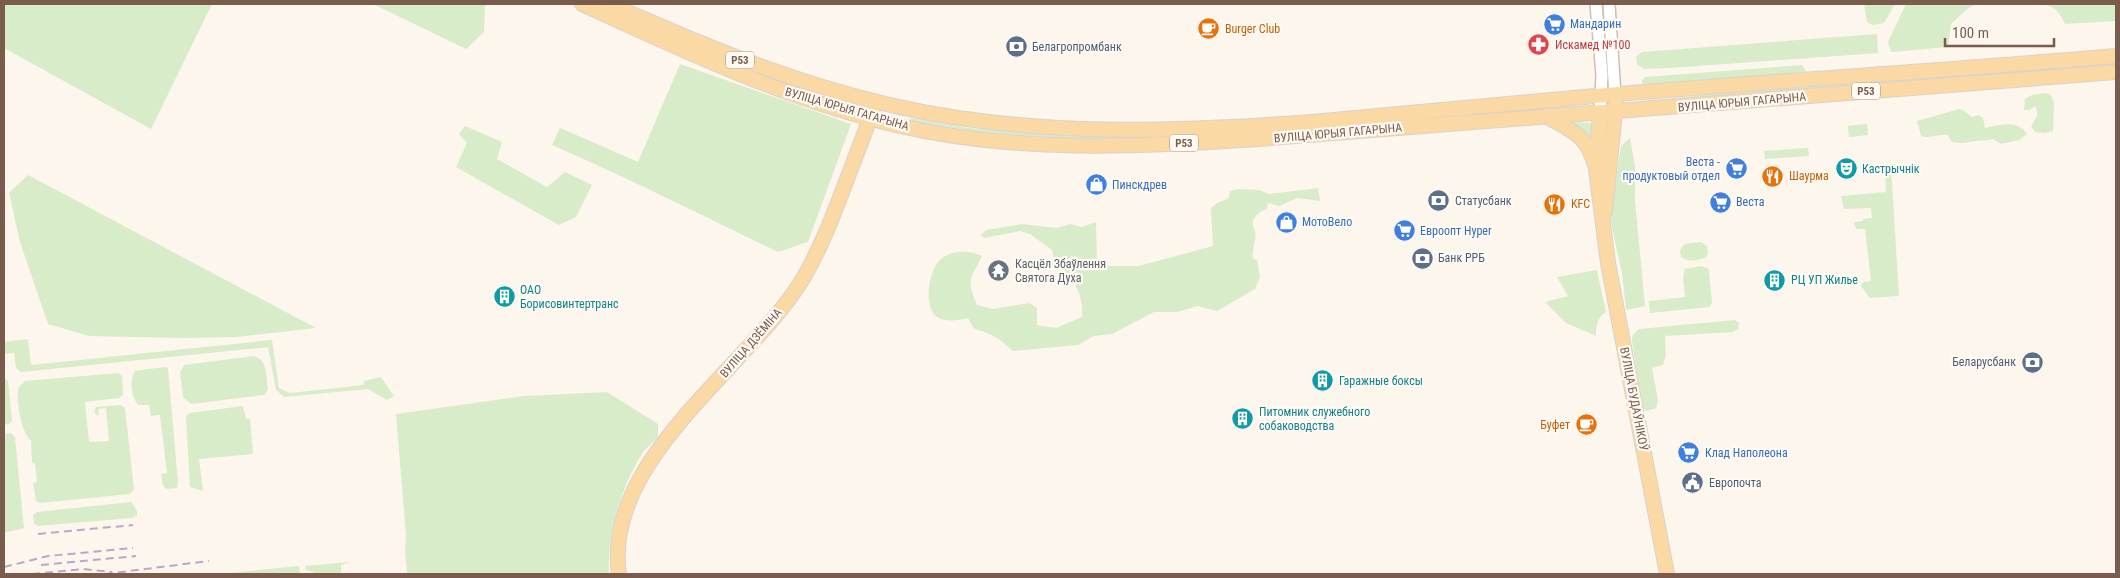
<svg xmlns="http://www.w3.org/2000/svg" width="2120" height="578" font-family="'Roboto Condensed',sans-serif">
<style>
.green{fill:#d8ecc9}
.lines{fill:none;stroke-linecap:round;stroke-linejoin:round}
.minor-casing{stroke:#d1beb0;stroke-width:14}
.major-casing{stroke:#dad1cd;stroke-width:16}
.minor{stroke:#fff;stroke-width:11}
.major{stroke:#fbd9a5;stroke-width:14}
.rail{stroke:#b9a8c9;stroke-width:2;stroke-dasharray:8 5;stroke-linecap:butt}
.labels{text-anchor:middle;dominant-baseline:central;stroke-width:4.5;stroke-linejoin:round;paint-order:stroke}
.shield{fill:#fffaf3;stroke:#a28b7f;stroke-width:1}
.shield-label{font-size:11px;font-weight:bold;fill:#7a5c4d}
.shop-label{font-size:12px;fill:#366cbe;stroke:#fffaf3;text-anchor:start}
.food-label{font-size:12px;fill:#c56008;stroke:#fffaf3;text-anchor:start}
.health-label{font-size:12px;fill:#be3a42;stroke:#fffaf3;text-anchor:start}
.service-label{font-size:12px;fill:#4e5e75;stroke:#fffaf3;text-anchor:start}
.street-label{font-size:12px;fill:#7a5c4d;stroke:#fffaf3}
.culture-label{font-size:12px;fill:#0d838f;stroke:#fffaf3;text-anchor:start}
.worship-label{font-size:12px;fill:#5b616d;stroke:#fffaf3;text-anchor:start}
</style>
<rect width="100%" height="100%" fill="#fdf6ec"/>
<g class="green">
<polygon points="4,4 212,4 151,129 4,48"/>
<polygon points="373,4 485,4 484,32 466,49"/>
<polygon points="1864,4 1895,4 1884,23 1873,25 1867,22"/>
<polygon points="1906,4 2003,4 1974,5 1967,9 1951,24 1948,47 1891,52 1888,42"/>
<path d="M 2042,4 L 2116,4 L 2116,21 L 2065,24 C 2060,13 2055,6 2042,4 Z"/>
<polygon points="1877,34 1878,53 1670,68 1644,69 1637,64 1636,57 1642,52"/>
<polygon points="2116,62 2116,66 1639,105 1639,101 1695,96 1704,93"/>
<path d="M 680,64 L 851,124 L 808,242 L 778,252 C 703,216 628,178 552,145 L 560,128 L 638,162 Z"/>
<polygon points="1802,65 1807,73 1642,84 1642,81 1645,77"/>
<path d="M 2045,93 L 2051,95 L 2054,103 L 2053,131 L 2045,133 L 2035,132 L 2031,126 C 2036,118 2040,115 2035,106 L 2030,110 L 2024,110 L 2025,99 L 2032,95 Z"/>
<polygon points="1574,104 1574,106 1497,116 1230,134 1113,140 994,134 910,121 911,118 969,128 1113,137 1229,133"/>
<path d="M 1959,109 L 1963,110 L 1972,117 L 1978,115 L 1983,118 L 1985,128 C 1999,125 2017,119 2027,134 L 2019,140 L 2001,144 L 1993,139 C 1985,141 1982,140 1976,141 C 1966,142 1961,145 1951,141 L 1948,135 C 1938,134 1931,139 1921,136 L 1917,121 Z"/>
<polygon points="1569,122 1593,123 1593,146"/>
<polygon points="1867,124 1868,135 1849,137 1848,126"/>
<polygon points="465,126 502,142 497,159 547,187 565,172 592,185 576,217 559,225 456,167 467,143 459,134"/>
<polygon points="1630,138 1635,166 1635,201 1645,306 1626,310 1622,273 1610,219 1621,146"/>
<polygon points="1808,148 1809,156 1765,159 1764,151"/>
<polygon points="1891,168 1899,296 1870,298 1861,286 1863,282 1871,281 1865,229 1857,229 1854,224 1855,222 1863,221 1863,219 1872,218 1871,208 1844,209 1841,196 1886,192 1885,169"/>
<polygon points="28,175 316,328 237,337 182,338 89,336 48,324 20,242 9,193"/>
<path d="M 1318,188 L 1320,201 L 1297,198 L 1279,206 L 1268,203 L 1267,209 C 1261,211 1256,214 1253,221 C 1251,225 1255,228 1255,232 C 1257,242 1251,249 1253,259 L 1257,260 L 1260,277 L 1255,289 L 1217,311 L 1197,306 L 1177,312 L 1154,312 L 1112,334 L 1094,336 L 1078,345 L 1013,351 C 1008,348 1006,344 1001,341 C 994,335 983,331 974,329 L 968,318 C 958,320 947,323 937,317 C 923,307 929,273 938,262 C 944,255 951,253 959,252 C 968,251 974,252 982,256 C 970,280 966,279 977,305 L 993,309 L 1029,303 L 1037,308 L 1037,325 L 1056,328 L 1082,317 C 1084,294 1073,276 1055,264 L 1052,250 L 1030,234 L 1020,231 L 984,238 L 981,235 L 986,230 L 1022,224 L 1057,228 L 1070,224 L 1082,227 L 1096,222 L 1097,266 L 1139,266 L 1213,246 L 1211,208 L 1217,203 L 1229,198 L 1230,191 L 1238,189 L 1259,190 L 1269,194 Z"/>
<path d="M 1701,242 L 1707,246 L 1708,253 L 1706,257 C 1699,261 1687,262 1681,257 L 1680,250 L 1685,244 Z"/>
<polygon points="1701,266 1707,268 1709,270 1712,303 1709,307 1650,313 1649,301 1685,297 1683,277 1685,269"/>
<path d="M 1597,270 L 1606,312 C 1597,318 1596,326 1596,336 L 1566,323 L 1545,302 L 1568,296 L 1557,277 Z"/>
<path d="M 1735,320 L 1739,323 L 1738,329 L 1733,332 L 1665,336 L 1666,355 L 1663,365 L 1652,368 L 1658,400 L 1656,408 L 1647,411 L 1643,408 L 1632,342 C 1632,335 1634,333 1639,329 Z"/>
<polygon points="28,339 31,365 272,340 279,388 290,393 364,385 364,381 381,377 394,396 387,400 368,389 284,397 276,390 268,347 21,372 16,368 14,353 4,354 4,342"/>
<path d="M 254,356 C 268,360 266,377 268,389 L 264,395 L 191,404 L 183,397 L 180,372 L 184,365 Z"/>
<path d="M 164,367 L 168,368 L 178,483 L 177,488 L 166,489 L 163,485 L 161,474 L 167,473 L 160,415 L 151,416 L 149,405 L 138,405 C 131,396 129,381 135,371 Z"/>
<path d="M 118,373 L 122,376 L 123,395 L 119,398 L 85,402 L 89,442 L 109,441 L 106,408 L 98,409 L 99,416 L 94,413 L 96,407 L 121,405 L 125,408 L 134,489 L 130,494 L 40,503 L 36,501 L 33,483 L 37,482 L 35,464 L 32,462 L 31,440 C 22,435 16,401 18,391 C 19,386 22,384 25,381 Z"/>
<polygon points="4,377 8,381 12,421 8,425 4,423"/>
<path d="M 607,392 L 658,424 L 658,437 C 652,443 644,450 640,457 C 620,491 607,535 609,574 L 407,574 L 405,552 L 406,536 L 396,414 L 524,396 Z"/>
<polygon points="243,406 246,419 250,419 253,454 199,459 203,491 190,487 186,416 190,413"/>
<polygon points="11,433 15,438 24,528 4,533 4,434"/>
<polygon points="131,502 137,511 137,515 132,518 38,526 34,524 33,515 37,512"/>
<polygon points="350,562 341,565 341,574 318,574 306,570 305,566"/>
<polygon points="299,566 300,574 217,574"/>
</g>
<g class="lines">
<defs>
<g id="minor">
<polyline points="1596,4 1602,75 1600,112"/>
<polyline points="1609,4 1615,95"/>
</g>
<g id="major">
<path d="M 582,4 C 684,51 786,99 896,125 C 1014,153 1138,147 1258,139 L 2116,72"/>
<path d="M 610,4 C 704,46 798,85 899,107 C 1035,137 1174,132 1312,122 C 1407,114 1501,105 1595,96 C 1769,81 1943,71 2116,56"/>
<polyline points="1600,112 1596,169 1608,263 1667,574"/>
<path d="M 1546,116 C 1572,131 1586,134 1595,165"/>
<polyline points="1605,211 1616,103"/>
<path d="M 619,574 C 602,459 751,366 804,277 C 824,242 838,203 852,166 C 859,147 867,128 873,109"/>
</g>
</defs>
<use href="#minor" class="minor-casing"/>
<use href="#major" class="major-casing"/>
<use href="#minor" class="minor"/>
<use href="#major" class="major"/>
<g class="rail">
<polyline points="38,534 133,525"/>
<polyline points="41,565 136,556"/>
<polyline points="4,567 48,556 133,548"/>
<polyline points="32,574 83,569 112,572"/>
<polyline points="105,574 209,561"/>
</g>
</g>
<defs>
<symbol id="supermarket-disc" viewBox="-11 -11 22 22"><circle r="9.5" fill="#3f7fe0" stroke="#fffaf3"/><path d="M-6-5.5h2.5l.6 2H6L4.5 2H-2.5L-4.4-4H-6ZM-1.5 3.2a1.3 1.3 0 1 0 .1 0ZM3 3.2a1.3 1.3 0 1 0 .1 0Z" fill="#fff"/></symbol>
<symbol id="cafe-disc" viewBox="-11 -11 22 22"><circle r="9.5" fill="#e8710a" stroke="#fffaf3"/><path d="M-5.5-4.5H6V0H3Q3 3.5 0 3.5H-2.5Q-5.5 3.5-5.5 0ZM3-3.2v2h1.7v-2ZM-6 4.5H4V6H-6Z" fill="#fff"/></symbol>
<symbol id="pharmacy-disc" viewBox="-11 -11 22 22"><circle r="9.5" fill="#e0444e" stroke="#fffaf3"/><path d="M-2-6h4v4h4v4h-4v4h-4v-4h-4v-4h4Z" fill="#fff"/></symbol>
<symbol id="bank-disc" viewBox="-11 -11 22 22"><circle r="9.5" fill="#5c6f8a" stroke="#fffaf3"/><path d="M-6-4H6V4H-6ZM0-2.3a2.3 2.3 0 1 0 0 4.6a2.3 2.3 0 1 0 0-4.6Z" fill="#fff"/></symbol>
<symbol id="theatre-disc" viewBox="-11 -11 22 22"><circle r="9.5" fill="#0f9aa8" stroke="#fffaf3"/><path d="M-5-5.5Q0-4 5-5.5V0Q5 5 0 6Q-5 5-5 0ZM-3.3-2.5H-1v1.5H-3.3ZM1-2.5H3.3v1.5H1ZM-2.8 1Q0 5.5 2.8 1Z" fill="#fff"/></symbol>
<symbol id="restaurant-disc" viewBox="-11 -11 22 22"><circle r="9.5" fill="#e8710a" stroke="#fffaf3"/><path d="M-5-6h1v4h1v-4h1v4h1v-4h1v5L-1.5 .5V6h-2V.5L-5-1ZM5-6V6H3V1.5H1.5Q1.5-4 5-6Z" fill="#fff"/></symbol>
<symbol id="shop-disc" viewBox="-11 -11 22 22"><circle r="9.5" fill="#3f7fe0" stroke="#fffaf3"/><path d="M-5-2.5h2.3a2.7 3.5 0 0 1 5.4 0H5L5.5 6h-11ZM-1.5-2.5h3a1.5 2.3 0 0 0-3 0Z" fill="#fff"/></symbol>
<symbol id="temple-disc" viewBox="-11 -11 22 22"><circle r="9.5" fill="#6b7280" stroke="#fffaf3"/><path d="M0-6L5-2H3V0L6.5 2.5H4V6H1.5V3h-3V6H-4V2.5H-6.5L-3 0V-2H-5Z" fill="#fff"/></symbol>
<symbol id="building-disc" viewBox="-11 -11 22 22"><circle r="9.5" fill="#0f9aa8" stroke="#fffaf3"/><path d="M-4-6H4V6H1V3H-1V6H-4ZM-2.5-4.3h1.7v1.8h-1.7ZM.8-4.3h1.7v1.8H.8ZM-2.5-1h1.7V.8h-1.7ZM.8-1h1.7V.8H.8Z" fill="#fff"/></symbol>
<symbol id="civic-disc" viewBox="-11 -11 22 22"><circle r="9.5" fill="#5c6f8a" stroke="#fffaf3"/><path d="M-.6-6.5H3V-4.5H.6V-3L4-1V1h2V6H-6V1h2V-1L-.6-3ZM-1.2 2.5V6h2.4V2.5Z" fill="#fff"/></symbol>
</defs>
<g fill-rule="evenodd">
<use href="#supermarket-disc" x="1542" y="12" width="25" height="25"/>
<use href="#cafe-disc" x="1196" y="16" width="25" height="25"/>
<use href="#pharmacy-disc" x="1526" y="32" width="25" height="25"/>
<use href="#bank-disc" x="1004" y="34" width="25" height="25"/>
<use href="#supermarket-disc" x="1724" y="156" width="25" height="25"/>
<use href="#theatre-disc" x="1834" y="156" width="25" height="25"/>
<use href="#restaurant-disc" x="1760" y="164" width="25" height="25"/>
<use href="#shop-disc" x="1084" y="172" width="25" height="25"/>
<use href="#bank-disc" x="1426" y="188" width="25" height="25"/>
<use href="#supermarket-disc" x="1708" y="190" width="25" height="25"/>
<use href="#restaurant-disc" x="1542" y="192" width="25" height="25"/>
<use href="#shop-disc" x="1274" y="210" width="25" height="25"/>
<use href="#supermarket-disc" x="1392" y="218" width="25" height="25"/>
<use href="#bank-disc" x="1410" y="246" width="25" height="25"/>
<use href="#temple-disc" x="986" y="258" width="25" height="25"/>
<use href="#building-disc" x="1762" y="268" width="25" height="25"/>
<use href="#building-disc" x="492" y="284" width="25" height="25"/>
<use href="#bank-disc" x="2020" y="350" width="25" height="25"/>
<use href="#building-disc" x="1310" y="368" width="25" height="25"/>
<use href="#building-disc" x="1230" y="406" width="25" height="25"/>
<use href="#cafe-disc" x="1574" y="412" width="25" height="25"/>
<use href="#supermarket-disc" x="1676" y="440" width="25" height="25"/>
<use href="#civic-disc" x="1680" y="470" width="25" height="25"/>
</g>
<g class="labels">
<g class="shield">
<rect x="726" y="51.5" width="28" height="17" rx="4"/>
<rect x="1852" y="82.5" width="28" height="17" rx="4"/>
<rect x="1170" y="134.5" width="28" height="17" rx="4"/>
</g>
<g class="shield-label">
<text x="740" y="60">Р53</text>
<text x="1866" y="91">Р53</text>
<text x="1184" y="143">Р53</text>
</g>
<g class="shop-label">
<text x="1570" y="24">Мандарин</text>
<text x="1720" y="162" text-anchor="end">Веста -<tspan x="1720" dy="14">продуктовый отдел</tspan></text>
<text x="1112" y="185">Пинскдрев</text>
<text x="1736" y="202">Веста</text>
<text x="1302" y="222">МотоВело</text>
<text x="1420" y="231">Евроопт Hyper</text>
<text x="1705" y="453">Клад Наполеона</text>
</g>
<g class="food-label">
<text x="1225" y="29">Burger Club</text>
<text x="1789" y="176">Шаурма</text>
<text x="1571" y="204">KFC</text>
<text x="1570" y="425" text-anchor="end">Буфет</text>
</g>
<g class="health-label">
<text x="1555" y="45">Искамед №100</text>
</g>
<g class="service-label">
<text x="1032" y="47">Белагропромбанк</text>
<text x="1455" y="201">Статусбанк</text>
<text x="1438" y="258">Банк РРБ</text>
<text x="2016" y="362" text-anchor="end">Беларусбанк</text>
<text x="1709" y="483">Европочта</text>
</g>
<g class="street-label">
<text transform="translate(1742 102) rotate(-5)">ВУЛІЦА ЮРЫЯ ГАГАРЫНА</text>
<text transform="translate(847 109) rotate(16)">ВУЛІЦА ЮРЫЯ ГАГАРЫНА</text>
<text transform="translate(1338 133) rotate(-5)">ВУЛІЦА ЮРЫЯ ГАГАРЫНА</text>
<text transform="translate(751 343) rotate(-49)">ВУЛІЦА ДЗЁМІНА</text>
<text transform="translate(1634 399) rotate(79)">ВУЛІЦА БУДАЎНІКОЎ</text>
</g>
<g class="culture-label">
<text x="1862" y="169">Кастрычнік</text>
<text x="1791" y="280">РЦ УП Жилье</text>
<text x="520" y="290">ОАО<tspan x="520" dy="14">Борисовинтертранс</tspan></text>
<text x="1339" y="381">Гаражные боксы</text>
<text x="1259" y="412">Питомник служебного<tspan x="1259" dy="14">собаководства</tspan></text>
</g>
<g class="worship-label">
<text x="1015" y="264">Касцёл Збаўлення<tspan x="1015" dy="14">Святога Духа</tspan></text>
</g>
</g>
<rect width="2120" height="578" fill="none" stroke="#7a5c4d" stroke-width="10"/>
<path d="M1945 38v8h109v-8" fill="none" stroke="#7a5c4d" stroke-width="2.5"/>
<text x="1952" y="38" font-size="15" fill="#7a5c4d" stroke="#fffaf3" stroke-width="4" paint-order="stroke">100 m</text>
</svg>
